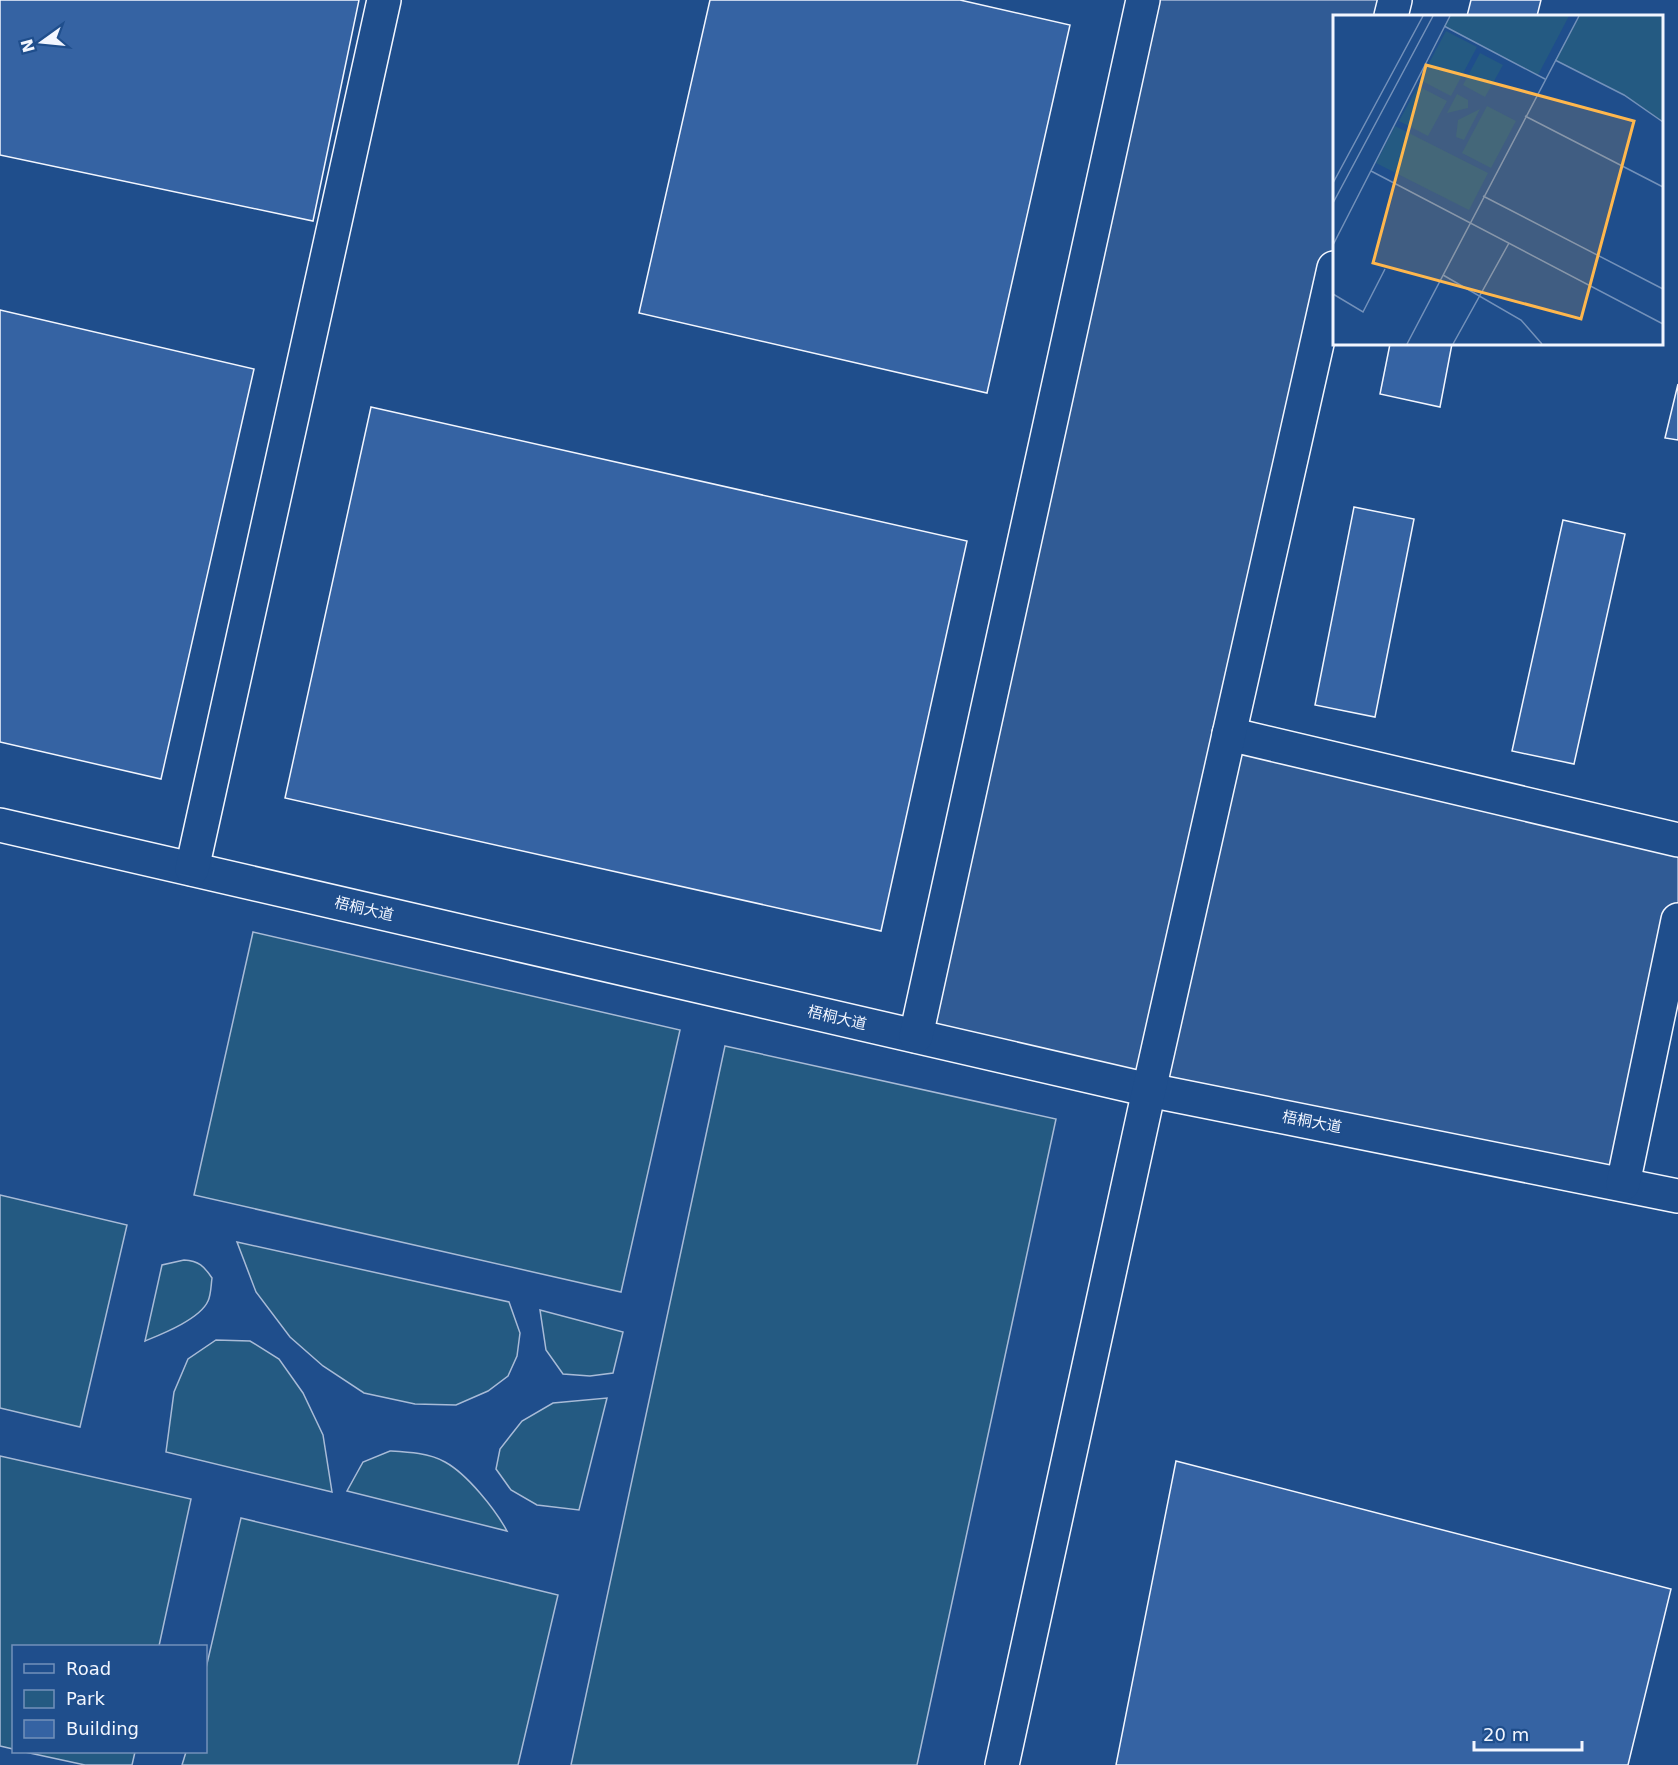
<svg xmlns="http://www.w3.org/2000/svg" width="1678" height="1765" font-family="'DejaVu Sans','Noto Sans SC',sans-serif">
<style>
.green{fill:#245a82;stroke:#a8bbd7;stroke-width:1.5}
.parking{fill:#305b95;stroke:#a8bbd7;stroke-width:1.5}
.building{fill:#3563a3;stroke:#f2f6ff;stroke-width:1.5}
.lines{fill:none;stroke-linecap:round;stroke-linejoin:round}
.minor-casing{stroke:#f2f6ff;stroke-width:36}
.minor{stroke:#1f4e8c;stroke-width:33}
.labels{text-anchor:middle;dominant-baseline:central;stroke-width:4.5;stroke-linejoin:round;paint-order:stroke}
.street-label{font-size:15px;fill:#f2f6ff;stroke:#1f4e8c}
.inset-road{fill:none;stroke:#7391ba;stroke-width:1.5}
.view{fill:#ffb74d;fill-opacity:0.15;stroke:#ffb74d;stroke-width:3}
.inset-edge{fill:none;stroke:#f2f6ff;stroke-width:3}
</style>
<rect width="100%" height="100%" fill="#1f4e8c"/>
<g class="green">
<polygon points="253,932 680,1030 621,1292 194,1195"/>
<polygon points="725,1046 1056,1119 917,1765 571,1765"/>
<polygon points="0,1195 127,1225 80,1427 0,1408"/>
<polygon points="237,1242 509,1302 520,1333 517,1356 508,1376 488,1391 456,1405 415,1404 364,1393 323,1366 290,1337 256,1292"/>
<path d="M 184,1260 C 199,1261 204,1266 212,1278 C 211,1285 211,1295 208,1301 C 200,1319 162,1334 145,1341 L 162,1265 Z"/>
<polygon points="540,1310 623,1332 613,1373 590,1376 563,1374 546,1350"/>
<polygon points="216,1340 250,1341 279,1359 303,1393 323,1435 332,1492 166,1452 174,1392 188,1359"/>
<polygon points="607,1398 579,1510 537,1505 511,1490 496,1469 500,1449 522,1421 553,1403"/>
<path d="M 390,1451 C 408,1452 429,1453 445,1462 C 467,1474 495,1509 507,1531 L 347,1491 L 363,1462 Z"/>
<polygon points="0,1456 191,1499 159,1646 14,1646 13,1749 0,1746"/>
<polygon points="241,1518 558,1595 518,1765 182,1765 186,1752 206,1752 206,1668"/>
<polygon points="25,1752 135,1752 132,1765 85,1765"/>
</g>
<polygon class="parking" points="1143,0 1395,0 1391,16 1334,16 1334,269 1230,734 1678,840 1678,932 1623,1184 916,1036"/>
<g class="building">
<polygon points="0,0 359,0 313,221 0,155"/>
<polygon points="710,0 960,0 1070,25 987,393 639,313"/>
<polygon points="1471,0 1541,0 1537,16 1467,16"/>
<polygon points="0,310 254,369 161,779 0,742"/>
<polygon points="1390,344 1452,344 1440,407 1380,394"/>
<polygon points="1678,384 1678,440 1665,438"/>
<polygon points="371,407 967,541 881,931 285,798"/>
<polygon points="1354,507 1414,519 1375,717 1315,705"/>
<polygon points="1563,520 1625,534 1574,764 1512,751"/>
<polygon points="1176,1461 1671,1589 1628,1765 1116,1765"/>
</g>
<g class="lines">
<defs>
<g id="minor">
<polyline points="1391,16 1395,0"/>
<polyline points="1229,734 1678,840"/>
<polyline points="0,825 1149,1090 1678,1196"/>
<polyline points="192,869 384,0"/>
<polyline points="916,1036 1143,0"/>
<polyline points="1623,1184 1678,920"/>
<polyline points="1002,1765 1149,1090 1334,268"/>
</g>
</defs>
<use href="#minor" class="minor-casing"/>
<use href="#minor" class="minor"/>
</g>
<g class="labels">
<g class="street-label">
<text transform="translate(364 909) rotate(13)">梧桐大道</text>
<text transform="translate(837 1018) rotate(13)">梧桐大道</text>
<text transform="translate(1312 1122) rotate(11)">梧桐大道</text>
</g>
</g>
<g transform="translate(1333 15)">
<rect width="330" height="330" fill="#1f4e8c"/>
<path d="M 117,1 L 236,1 L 205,60 L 111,11 ZM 246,1 L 330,1 L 330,107 L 291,80 L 222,45 ZM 113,16 L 144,32 L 118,81 L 87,65 ZM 147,38 L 170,50 L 152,82 L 130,70 ZM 85,71 L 114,86 L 95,121 L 66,106 ZM 124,79 L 135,85 L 135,93 L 114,98 ZM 154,91 L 183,106 L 158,153 L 129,138 ZM 147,94 L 131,125 L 123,122 L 125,105 ZM 62,111 L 155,158 L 136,195 L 43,148 Z" fill="#245a82"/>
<path class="inset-road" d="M 111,11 L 212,64M 222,45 L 291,80 L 330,107M 192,101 L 330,172M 38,156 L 330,309M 0,168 L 90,1M 150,181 L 330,274M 0,188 L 100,1M 0,230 L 117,1M 110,260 L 188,305 L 209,329M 0,279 L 30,297 L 52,254M 74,329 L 246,1M 120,329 L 176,228"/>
<path class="view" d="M 93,50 L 301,106 L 248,304 L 40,248 Z"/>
<rect width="330" height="330" class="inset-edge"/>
</g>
<rect x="12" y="1645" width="195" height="108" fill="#1f4e8c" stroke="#7391ba" stroke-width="1.5"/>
<rect x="24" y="1664" width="30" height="9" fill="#1f4e8c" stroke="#7391ba" stroke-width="1.5"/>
<text x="66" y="1675" font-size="18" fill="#f2f6ff">Road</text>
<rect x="24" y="1690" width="30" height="18" fill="#245a82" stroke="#7391ba" stroke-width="1.5"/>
<text x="66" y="1705" font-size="18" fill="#f2f6ff">Park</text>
<rect x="24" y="1720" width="30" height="18" fill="#3563a3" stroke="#7391ba" stroke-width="1.5"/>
<text x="66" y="1735" font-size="18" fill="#f2f6ff">Building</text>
<g transform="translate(42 42) rotate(255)" stroke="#1f4e8c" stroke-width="4.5" paint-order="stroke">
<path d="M0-4.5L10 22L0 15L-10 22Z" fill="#f2f6ff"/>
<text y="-9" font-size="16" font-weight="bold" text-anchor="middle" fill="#f2f6ff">N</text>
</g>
<path d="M1474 1741v9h108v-9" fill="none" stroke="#f2f6ff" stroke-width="3"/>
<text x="1483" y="1741" font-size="18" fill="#f2f6ff" stroke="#1f4e8c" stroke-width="4.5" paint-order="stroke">20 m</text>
</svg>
